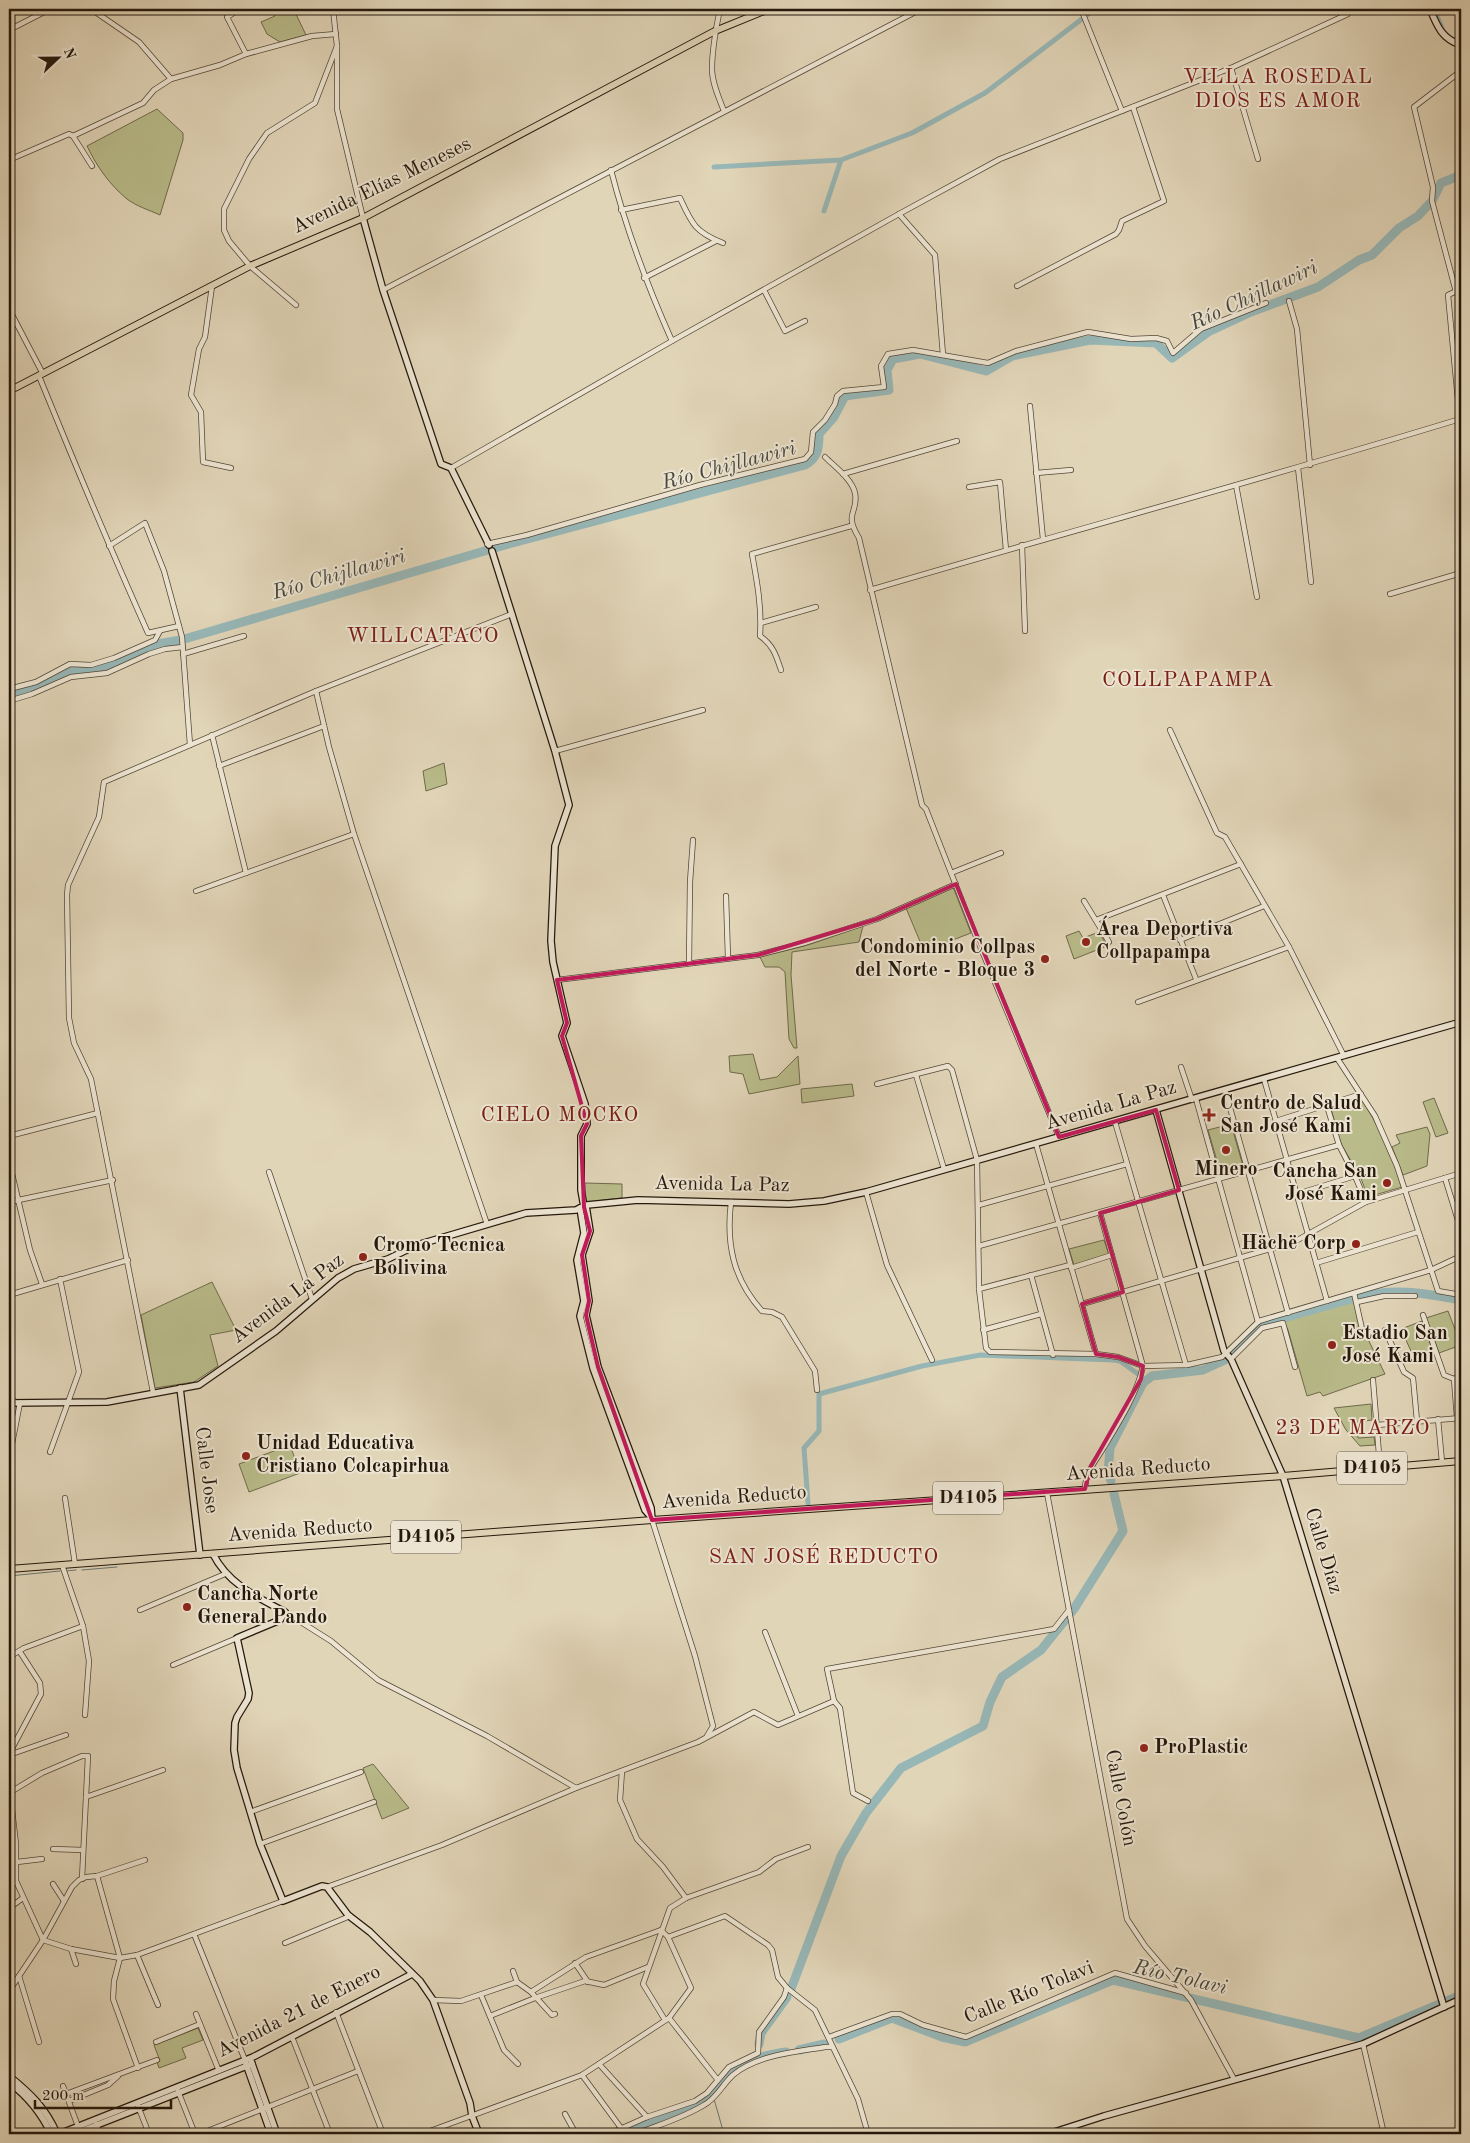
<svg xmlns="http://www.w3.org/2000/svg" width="1470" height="2143" font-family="'Old Standard TT',serif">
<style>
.green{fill:#b9bb8a;stroke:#6f6a4b}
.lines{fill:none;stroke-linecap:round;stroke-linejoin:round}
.stream{stroke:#697773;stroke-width:1}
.canal{stroke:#97b7b7;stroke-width:5}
.river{stroke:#97b7b7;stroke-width:9}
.street-casing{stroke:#544737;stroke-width:6}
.secondary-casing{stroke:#25180c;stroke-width:8}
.primary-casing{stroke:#25180c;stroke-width:8}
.street{stroke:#ece4d1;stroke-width:4.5}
.secondary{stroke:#ece4d1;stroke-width:5.5}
.primary{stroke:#e1d5b8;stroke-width:6}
.marked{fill:none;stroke:#c2185b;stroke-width:4;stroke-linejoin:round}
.poi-dot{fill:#8f2418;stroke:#ece4d1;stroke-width:2}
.labels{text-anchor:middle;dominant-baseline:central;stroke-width:4;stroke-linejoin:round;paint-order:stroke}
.shield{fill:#ece4d1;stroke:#615547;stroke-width:1}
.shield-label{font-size:19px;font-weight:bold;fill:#25180c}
.street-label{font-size:20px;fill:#25180c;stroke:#ece4d1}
.poi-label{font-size:20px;font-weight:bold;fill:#25180c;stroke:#ece4d1;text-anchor:start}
.neighbourhood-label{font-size:21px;letter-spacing:1px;fill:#7a1f14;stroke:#ece4d1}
.water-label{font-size:21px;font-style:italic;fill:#47483f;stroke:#ece4d1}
</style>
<rect width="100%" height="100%" fill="#e1d5b8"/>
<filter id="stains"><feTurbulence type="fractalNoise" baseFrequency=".004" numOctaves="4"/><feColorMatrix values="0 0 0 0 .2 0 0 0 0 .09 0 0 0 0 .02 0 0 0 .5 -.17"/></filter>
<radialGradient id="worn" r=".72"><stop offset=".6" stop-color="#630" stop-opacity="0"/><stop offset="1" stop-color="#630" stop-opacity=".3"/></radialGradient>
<g class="green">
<polygon points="272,9 296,9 294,10 306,35 280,42 267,34 261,22 275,16"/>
<path d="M 157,109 L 183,133 L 183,140 L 160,215 C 149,210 136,206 127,199 C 110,185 97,167 87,146 Z"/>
<polygon points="444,763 447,784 426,791 423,771"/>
<polygon points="953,887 971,933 924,951 906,908"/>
<polygon points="863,926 859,942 792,952 791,975 797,1048 794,1048 789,1039 785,972 779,967 765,967 760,957 808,945"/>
<polygon points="1079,931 1083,938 1099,932 1107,946 1074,959 1066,936"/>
<polygon points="753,1054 760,1080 777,1077 798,1056 800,1084 749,1094 743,1074 730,1072 729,1056"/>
<polygon points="852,1084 854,1096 802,1103 801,1089"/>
<path d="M 1360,1096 C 1378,1125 1392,1155 1402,1187 L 1368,1197 L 1360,1176 L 1341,1144 L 1331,1109 Z"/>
<polygon points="1434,1098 1448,1133 1436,1137 1423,1102"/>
<polygon points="1231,1124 1243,1166 1240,1169 1223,1174 1220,1171 1208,1130"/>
<polygon points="1427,1127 1430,1134 1427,1166 1403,1175 1392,1147 1400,1143 1396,1135"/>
<polygon points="585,1183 622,1184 622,1198 586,1202"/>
<polygon points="1104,1240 1109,1255 1074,1265 1069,1249"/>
<polygon points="212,1282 236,1330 210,1335 218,1366 194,1382 155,1388 141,1315"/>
<polygon points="1353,1295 1362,1333 1365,1333 1385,1374 1323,1396 1320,1392 1307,1396 1288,1330 1284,1322 1279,1321 1277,1317"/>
<polygon points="1448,1311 1461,1345 1439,1353 1426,1318"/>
<polygon points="1422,1321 1434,1354 1415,1360 1401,1329"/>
<polygon points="1371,1404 1372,1420 1357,1422 1358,1438 1374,1437 1375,1445 1360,1446 1346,1430 1334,1408"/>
<polygon points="290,1445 300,1473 249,1492 239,1464"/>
<polygon points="373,1764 409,1808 382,1819 363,1768"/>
<polygon points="198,2028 203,2040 182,2048 186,2058 159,2068 157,2062 160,2061 154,2045"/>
</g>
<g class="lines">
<g class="stream">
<polyline points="82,1570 117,1567"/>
<polyline points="66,1571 76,1570"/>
<polyline points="9,1576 60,1571"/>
<polyline points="714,2099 724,2134"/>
</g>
<g class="canal">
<polyline points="1434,9 1442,28"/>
<polyline points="714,167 841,160 912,133 985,93 1095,9"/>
<polyline points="824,211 841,160"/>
<polyline points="808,1503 804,1448 819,1431 819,1394 922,1366 980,1355 1113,1360 1120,1361 1138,1374"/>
</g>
<g class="river">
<path d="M 9,695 L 29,691 L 72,670 L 102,669 L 157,644 L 181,640 L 505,545 L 805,465 C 818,458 819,448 819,434 L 834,417 L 845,396 L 889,390 L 887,370 L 893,359 L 920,354 L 986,371 L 1012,356 L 1090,340 L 1156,343 L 1172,358 L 1208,332 L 1251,312 L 1318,287 L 1359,260 L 1372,255 L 1399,228 L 1418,216 L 1432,201 L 1441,183 L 1461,175"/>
<path d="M 1360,1297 C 1394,1287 1427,1294 1461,1300"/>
<polyline points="1232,1354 1261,1324 1351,1299"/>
<polyline points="1111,1481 1108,1473 1110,1448 1143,1383 1152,1376 1203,1370 1227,1359"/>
<polyline points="791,1989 841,1856 866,1813 901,1768 983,1726 990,1702 1002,1677 1041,1650 1074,1609 1123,1531 1114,1494"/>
<polyline points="839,2039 892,2018 942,2037 965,2042 1113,1980 1359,2038 1461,1995"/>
<polyline points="759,2044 761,2033 787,1997"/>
<polyline points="799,2050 824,2044"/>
<path d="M 622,2134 C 648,2123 679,2116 702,2103 C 715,2095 721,2082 732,2072 C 746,2059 767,2055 786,2052"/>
</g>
<defs>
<g id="street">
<polyline points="91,9 139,42 171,79 220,65 246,54 312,36 336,34"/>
<polyline points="240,9 227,17 246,54"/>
<polyline points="333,9 337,46 337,109 363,218"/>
<path d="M 720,9 C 716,28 712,49 712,69 C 712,83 719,98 724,111"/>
<polyline points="1081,9 1122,111"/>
<polyline points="9,30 50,9"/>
<polyline points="1231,68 1258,159"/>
<polyline points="73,136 92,166"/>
<polyline points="9,160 69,134 73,136 143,103 154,90 171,79"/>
<path d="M 611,170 C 626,229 647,285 672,341"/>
<path d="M 621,210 L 680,198 C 692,224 695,232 723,243"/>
<polyline points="899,214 935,255 943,355"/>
<polyline points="644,278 716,241"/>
<polyline points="212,286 205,337 199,349 191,395 201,412 203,462 231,468"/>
<polyline points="1017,286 1116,234 1119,230 1122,221 1164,201 1133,107"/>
<polyline points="1461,289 1448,295 1461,432"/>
<polyline points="383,290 921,9"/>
<polyline points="764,290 785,331 805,321"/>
<polyline points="1456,292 1432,201 1433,187 1414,107 1461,71"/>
<polyline points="1289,301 1297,329 1310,465"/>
<polyline points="296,305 250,266 229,241 224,230 224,209 249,159 267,133 315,103 337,46"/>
<polyline points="9,309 43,374"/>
<path d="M 39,376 C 74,462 110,548 148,633 L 179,626"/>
<polyline points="1030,406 1043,539"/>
<path d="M 825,457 C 835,467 852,479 855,493 C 859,513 843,512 859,538 L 922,805 L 926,809 L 975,934 L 1059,1137"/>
<polyline points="451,468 672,341 899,214 1000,159 1231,68 1348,14 1350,9"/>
<polyline points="1298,468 1311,582"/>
<polyline points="1036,473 1071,470"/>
<polyline points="843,474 957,441"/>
<polyline points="1236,485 1257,597"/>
<polyline points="969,487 1000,482 1006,550"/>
<polyline points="487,544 527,535 700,485 805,459 811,452 813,432 825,420 835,404 837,396 843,391 884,387 881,366 888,354 913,350 988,363 1016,351 1088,332 1131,339 1156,338 1167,341 1173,353 1201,329 1266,303"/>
<polyline points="1022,545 1025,631"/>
<polyline points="109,546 145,523 164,571 182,637 190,745"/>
<path d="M 870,590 C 1066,532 1264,479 1460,419"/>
<polyline points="1390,594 1461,573"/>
<polyline points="761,623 816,607"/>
<polyline points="183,654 244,636"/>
<path d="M 781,670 C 776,655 773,645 760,636 C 762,608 757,581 752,554 L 851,526"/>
<polyline points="9,689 36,682 70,664 91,665 114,658 155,640 160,631"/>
<polyline points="316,691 329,747 354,834 487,1224"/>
<polyline points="9,701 32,694 71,677 107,673 149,654 165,649 183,647"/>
<polyline points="1170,730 1217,833 1225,837 1289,947 1344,1056"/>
<polyline points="212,735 246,873"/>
<polyline points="555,751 703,710"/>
<polyline points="219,766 324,726"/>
<polyline points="951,873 1001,853"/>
<polyline points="196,891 354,834"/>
<polyline points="1163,895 1196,979"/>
<polyline points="726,896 728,958"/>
<polyline points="1084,901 1109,942"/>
<polyline points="1096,920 1241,864"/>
<polyline points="1180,940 1264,906"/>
<polyline points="689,963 690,882 693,840"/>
<polyline points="557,980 758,955 804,943 877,919 956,884"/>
<polyline points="1138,1002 1289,947"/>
<polyline points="1337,1058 1375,1116 1397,1166 1438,1291 1461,1295"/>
<polyline points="1181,1067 1192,1100"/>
<polyline points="916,1075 944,1169"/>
<polyline points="1264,1079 1327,1301"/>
<polyline points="877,1084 948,1066 952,1070 977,1160 979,1289 986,1348 990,1352 1096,1354 1118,1357 1143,1366 1187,1365 1222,1357 1259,1321 1431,1270 1461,1256"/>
<polyline points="1225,1090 1288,1313"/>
<polyline points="1196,1099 1258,1322"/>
<polyline points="1327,1106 1339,1145 1355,1176 1366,1202"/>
<polyline points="1276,1121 1361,1094"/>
<polyline points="1115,1122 1186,1365"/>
<polyline points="9,1136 98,1113"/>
<polyline points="1036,1144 1096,1354"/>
<polyline points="9,1161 30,1250 42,1284"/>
<polyline points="269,1172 312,1299"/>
<polyline points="1445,1178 1461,1230"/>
<polyline points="866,1192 887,1265 932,1360"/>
<polyline points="1297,1194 1355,1176"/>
<polyline points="9,1202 113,1180"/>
<path d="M 731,1202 C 726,1244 733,1279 762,1311 L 772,1312 L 782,1317 L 815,1371 L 817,1390"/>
<polyline points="979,1205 1127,1164"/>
<polyline points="979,1246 1339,1145"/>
<polyline points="1316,1263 1418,1232"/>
<polyline points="1071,1268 1112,1255"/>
<polyline points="1031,1275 1053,1355"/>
<polyline points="979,1289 1070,1265"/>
<polyline points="1354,1293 1362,1329"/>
<polyline points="9,1295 128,1260"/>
<polyline points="1357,1302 1384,1296 1415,1296"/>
<polyline points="1082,1304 1294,1242 1366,1202 1461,1173"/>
<polyline points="1423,1315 1444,1375 1454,1379 1457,1418"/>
<polyline points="983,1330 1041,1314"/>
<polyline points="1385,1330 1404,1372 1413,1378 1417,1421"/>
<polyline points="1231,1359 1262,1328 1283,1323 1295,1367"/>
<polyline points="1454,1379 1458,1377 1461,1380"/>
<polyline points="1373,1380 1380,1467"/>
<polyline points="153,1392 91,1079 74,1043 69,1018 67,895 68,885 99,817 104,782 316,691 512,614"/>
<polyline points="9,1394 15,1403"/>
<polyline points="1438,1419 1442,1462"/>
<polyline points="9,1421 12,1403"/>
<polyline points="1377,1425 1461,1418"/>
<polyline points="50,1452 79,1372 60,1279"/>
<polyline points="9,1459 20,1403"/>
<path d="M 1085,1489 C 1085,1472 1096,1461 1104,1447 C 1118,1424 1138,1392 1143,1366 L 1100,1213"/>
<polyline points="1047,1493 1127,1919 1145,1946 1191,2000 1234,2079"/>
<polyline points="65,1498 75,1564"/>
<polyline points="652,1520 695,1656 713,1726 707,1736"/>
<polyline points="62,1565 83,1626 89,1661 85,1715"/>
<polyline points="140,1610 225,1574"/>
<polyline points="285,1612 331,1641 378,1680 487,1736 576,1788 698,1742 754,1712 778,1725 834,1701"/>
<polyline points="765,1632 798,1716"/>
<polyline points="9,1657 24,1648 83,1626"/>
<polyline points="173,1665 237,1638"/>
<polyline points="9,1754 41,1694 40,1683 20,1652"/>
<polyline points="9,1755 66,1735"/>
<polyline points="622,1771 620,1800 637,1839 663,1867 686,1898"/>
<polyline points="10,1792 16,1844 16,1881 43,1940 71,1949 120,1958 137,1955 283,1901"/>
<polyline points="9,1793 42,1773 82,1756 88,1756 82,1879"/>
<polyline points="86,1797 163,1770"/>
<polyline points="868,1801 853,1793 840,1708 834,1701 827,1669 1054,1629 1069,1610"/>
<polyline points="250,1812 361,1772"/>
<polyline points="260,1844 374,1802"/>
<polyline points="53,1849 83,1850"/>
<polyline points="17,1862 42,1859"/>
<polyline points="97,1876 120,1958 114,1981 113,1999 138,2068"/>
<polyline points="53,1884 64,1901"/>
<polyline points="327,1887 442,1845 576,1788"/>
<polyline points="9,1908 23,1898"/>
<polyline points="194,1934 245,2060"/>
<polyline points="668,1937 725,1916 768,1945 772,1950 778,1977 787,1988 815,2010 858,2099 868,2134"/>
<polyline points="285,1943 350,1916"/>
<polyline points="71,1949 76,1964"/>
<polyline points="137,1955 158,2005"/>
<polyline points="575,1963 588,1982"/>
<polyline points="513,1971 517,1982 531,1992 552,2015 555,2014"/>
<polyline points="19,1976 39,2042"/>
<polyline points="9,1991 43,1940 72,1887 79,1880 86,1877 97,1876 145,1860"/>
<polyline points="531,1992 586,1957 661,1930"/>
<polyline points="481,1995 504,2050 518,2064"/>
<polyline points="433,2000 461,2001 517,1982"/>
<polyline points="336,2012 383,2134"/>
<polyline points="196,2014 219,2071"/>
<polyline points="490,2016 535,1998 585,1981 604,1985 648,1967"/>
<polyline points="669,2018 717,2079"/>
<polyline points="665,2020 643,1984 670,1908 686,1898 759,1872 776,1859 808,1847"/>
<polyline points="292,2037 330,2134"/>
<polyline points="829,2037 892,2014 900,2014 923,2025 966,2037 1115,1973 1186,1993"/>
<polyline points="156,2042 200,2024"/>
<polyline points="1363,2044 1384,2134"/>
<polyline points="599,2064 647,2117"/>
<polyline points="582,2075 621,2128"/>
<polyline points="63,2086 79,2129"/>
<polyline points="178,2091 195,2134"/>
<polyline points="66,2094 157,2060"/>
<polyline points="69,2101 108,2085 118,2076"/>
<polyline points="138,2106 149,2134"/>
<polyline points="565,2114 576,2134"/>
<polyline points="96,2124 100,2134"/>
<polyline points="625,2127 628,2134"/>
<polyline points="200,2134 358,2071"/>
<polyline points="422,2134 582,2075 669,2018 691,1988 668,1937 661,1930"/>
<polyline points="609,2134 647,2117 695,2101 707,2093 729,2067 758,2053 759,2032 784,1997 787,1988"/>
<path d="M 636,2134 C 658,2125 683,2118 704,2105 C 717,2098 722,2085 733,2075 C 757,2055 795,2052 825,2047 L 832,2047"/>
</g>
<g id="secondary">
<path d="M 1430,9 C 1437,26 1442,39 1461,45"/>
<polyline points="363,218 383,290 441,464 451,468 489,545"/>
<polyline points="492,551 555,751 569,805 555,846 551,941 553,962 567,1023 562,1036 585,1104 587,1124 581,1136 581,1190 584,1207"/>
<polyline points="1156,1110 1224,1351 1231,1359 1283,1476 1444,2007"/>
<polyline points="586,1206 590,1231 582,1255 589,1301 586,1315 598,1367 651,1508 652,1520"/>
<polyline points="580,1208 584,1233 577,1260 584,1301 580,1316 593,1368 645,1510 652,1518"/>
<polyline points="180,1388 200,1555"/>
<polyline points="9,1403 107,1402 199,1385 276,1331 338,1278 354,1269 388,1259 417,1245 526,1213 576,1210 587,1205 638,1200 789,1204 824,1201 866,1192 1461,1022"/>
<path d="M 213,1554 C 228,1584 257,1597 285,1612 L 280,1620 L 237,1638 L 249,1693 L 248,1699 L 237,1717 L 235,1723 L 234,1750 L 237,1768 L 260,1844 L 283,1901 L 322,1886 L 327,1887 L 348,1915 L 370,1932 L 420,1981 L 433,2000 L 470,2103 L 472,2116 L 479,2134"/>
<polyline points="251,2061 277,2134"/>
<polyline points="246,2064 271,2134"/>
<path d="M 9,2076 C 30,2093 46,2108 57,2134"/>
<path d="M 9,2082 C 27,2096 42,2114 51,2134"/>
<polyline points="59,2134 253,2057 412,1974"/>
<polyline points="74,2134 252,2064"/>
<polyline points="1048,2134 1104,2116 1363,2044 1461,1999"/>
</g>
<g id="primary">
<polyline points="9,391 250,266 363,218 715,31 769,9"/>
<polyline points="9,1569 652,1520 1283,1476 1461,1461"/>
</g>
</defs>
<use href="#street" class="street-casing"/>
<use href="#secondary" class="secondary-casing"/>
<use href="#primary" class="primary-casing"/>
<use href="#street" class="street"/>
<use href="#secondary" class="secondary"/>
<use href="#primary" class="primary"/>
</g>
<path class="marked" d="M 956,884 L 1059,1137 L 1156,1110 L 1179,1190 L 1100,1213 L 1123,1292 L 1082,1304 L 1096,1354 L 1118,1357 L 1143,1366 L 1141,1379 L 1090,1468 L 1085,1489 L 652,1520 L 598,1367 L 586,1315 L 589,1301 L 582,1255 L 590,1231 L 584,1207 L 581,1136 L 587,1124 L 562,1036 L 567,1023 L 557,980 L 758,955 L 877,919 Z"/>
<g class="poi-dot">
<circle cx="1086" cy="942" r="5"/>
<circle cx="1045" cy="959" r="5"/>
<path d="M1206.5 1107.5h5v5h5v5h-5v5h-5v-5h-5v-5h5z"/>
<circle cx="1226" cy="1150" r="5"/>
<circle cx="1387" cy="1183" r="5"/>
<circle cx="1356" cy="1244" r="5"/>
<circle cx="363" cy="1257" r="5"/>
<circle cx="1332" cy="1345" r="5"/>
<circle cx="246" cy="1456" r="5"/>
<circle cx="187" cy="1607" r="5"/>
<circle cx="1144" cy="1748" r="5"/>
</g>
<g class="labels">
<g class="shield">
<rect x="1337" y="1451.5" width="70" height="33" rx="4"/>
<rect x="933" y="1481.5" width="70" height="33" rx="4"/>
<rect x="391" y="1520.5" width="70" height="33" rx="4"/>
</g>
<g class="shield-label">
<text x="1372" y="1468">D4105</text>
<text x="968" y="1498">D4105</text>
<text x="426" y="1537">D4105</text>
</g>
<g class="street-label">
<text transform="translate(382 186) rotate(-26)">Avenida Elías Meneses</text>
<text transform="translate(1111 1106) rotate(-16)">Avenida La Paz</text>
<text transform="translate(722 1185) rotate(1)">Avenida La Paz</text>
<text transform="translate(288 1299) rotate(-37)">Avenida La Paz</text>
<text transform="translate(206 1470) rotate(83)">Calle Jose</text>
<text transform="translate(1138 1470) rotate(-4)">Avenida Reducto</text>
<text transform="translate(734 1498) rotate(-4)">Avenida Reducto</text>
<text transform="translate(300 1531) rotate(-4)">Avenida Reducto</text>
<text transform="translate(1323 1551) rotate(73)">Calle Díaz</text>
<text transform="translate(1120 1798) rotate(79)">Calle Colón</text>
<text transform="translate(1029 1993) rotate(-22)">Calle Río Tolavi</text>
<text transform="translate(299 2012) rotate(-27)">Avenida 21 de Enero</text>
</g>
<g class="poi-label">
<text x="1096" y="930">Área Deportiva<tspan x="1096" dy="23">Collpapampa</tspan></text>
<text x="1035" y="948" text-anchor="end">Condominio Collpas<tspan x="1035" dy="23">del Norte - Bloque 3</tspan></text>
<text x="1220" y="1104">Centro de Salud<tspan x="1220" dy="23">San José Kami</tspan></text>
<text x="1226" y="1170" text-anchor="middle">Minero</text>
<text x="1377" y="1172" text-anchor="end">Cancha San<tspan x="1377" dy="23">José Kami</tspan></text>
<text x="1346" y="1244" text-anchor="end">Hächë Corp</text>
<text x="373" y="1246">Cromo Tecnica<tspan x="373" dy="23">Bolivina</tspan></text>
<text x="1342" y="1334">Estadio San<tspan x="1342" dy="23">José Kami</tspan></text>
<text x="256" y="1444">Unidad Educativa<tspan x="256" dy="23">Cristiano Colcapirhua</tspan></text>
<text x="197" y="1595">Cancha Norte<tspan x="197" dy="23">General Pando</tspan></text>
<text x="1154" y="1748">ProPlastic</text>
</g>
<g class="neighbourhood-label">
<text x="1278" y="77">VILLA ROSEDAL<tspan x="1278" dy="24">DIOS ES AMOR</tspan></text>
<text x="423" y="636">WILLCATACO</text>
<text x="1188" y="680">COLLPAPAMPA</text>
<text x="560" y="1115">CIELO MOCKO</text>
<text x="1353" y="1428">23 DE MARZO</text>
<text x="824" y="1557">SAN JOSÉ REDUCTO</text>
</g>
<g class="water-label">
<text transform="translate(1254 296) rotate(-25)">Río Chijllawiri</text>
<text transform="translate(729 466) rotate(-15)">Río Chijllawiri</text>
<text transform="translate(339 575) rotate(-16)">Río Chijllawiri</text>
<text transform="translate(1180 1978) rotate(13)">Río Tolavi</text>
</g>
</g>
<rect width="1470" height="2143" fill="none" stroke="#e1d5b8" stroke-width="30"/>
<rect x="10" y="10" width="1450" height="2123" fill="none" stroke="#25180c" stroke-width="2.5"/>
<rect x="15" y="15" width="1440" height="2113" fill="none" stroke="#25180c"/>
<g transform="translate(58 58) rotate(68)" stroke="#ece4d1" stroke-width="4" paint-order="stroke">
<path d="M0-4L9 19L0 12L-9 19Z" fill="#25180c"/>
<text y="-8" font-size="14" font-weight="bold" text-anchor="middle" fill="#25180c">N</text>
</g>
<path d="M35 2100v8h136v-8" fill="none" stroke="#25180c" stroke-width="2.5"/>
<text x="42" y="2100" font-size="15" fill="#25180c" stroke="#ece4d1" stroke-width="4" paint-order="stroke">200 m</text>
<rect width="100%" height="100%" filter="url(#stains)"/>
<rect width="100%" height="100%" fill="url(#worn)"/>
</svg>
